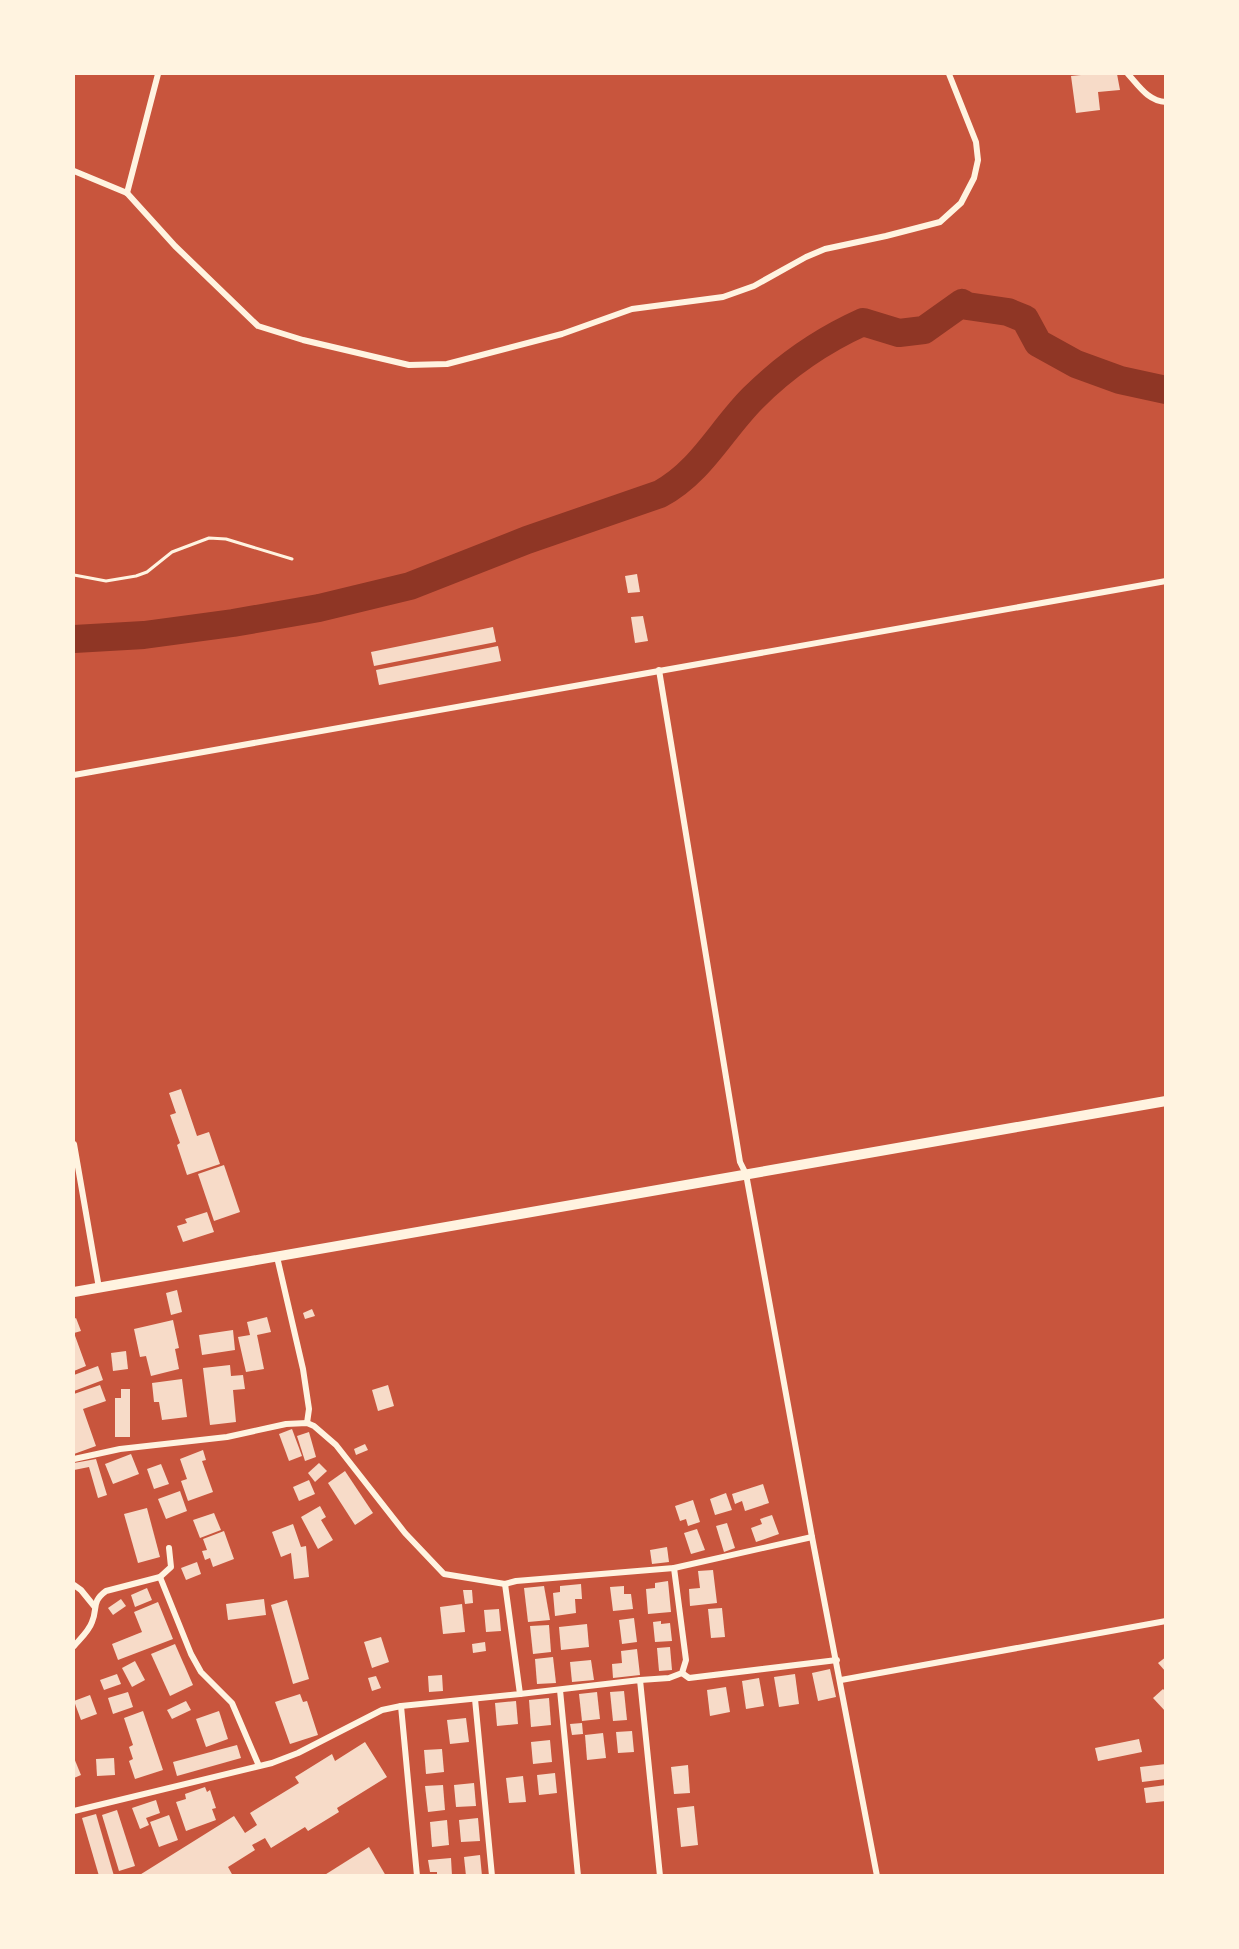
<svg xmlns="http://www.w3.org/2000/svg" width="1239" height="1949" font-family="'Sofia Sans Condensed',sans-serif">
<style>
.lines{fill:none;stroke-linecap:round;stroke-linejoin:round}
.river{stroke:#8f3625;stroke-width:28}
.building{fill:#f7dbc8}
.path{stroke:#fff3e0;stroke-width:3}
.minor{stroke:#fff3e0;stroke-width:6}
.tertiary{stroke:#fff3e0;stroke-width:10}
</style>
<rect width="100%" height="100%" fill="#c8553d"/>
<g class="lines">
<path class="river" d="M 74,639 L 144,635 L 233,623 L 319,608 L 410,586 L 527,540 L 660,494 C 701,472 721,430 753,398 C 784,367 823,340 863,322 L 899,333 L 924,330 L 962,303 L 967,306 L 1008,312 L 1025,319 L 1038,343 L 1076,364 L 1120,380 L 1166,390"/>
</g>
<g class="building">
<polygon points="1091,74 1117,74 1120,90 1098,92 1100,110 1076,113 1071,76"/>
<polygon points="637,574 640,592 628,593 625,576"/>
<polygon points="643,616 648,641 635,643 631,617"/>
<polygon points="493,627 496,642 374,666 371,652"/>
<polygon points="498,646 501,661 379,685 376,670"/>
<polygon points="181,1089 197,1136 209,1132 220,1164 187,1175 177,1145 180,1143 170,1115 176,1113 169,1093"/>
<polygon points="224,1165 240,1212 214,1221 198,1174"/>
<polygon points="207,1212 214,1232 183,1242 177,1226 187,1223 185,1219"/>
<polygon points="177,1290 182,1312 171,1315 166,1293"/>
<polygon points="312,1309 315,1316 305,1319 303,1313"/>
<polygon points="267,1317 271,1332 257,1335 264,1369 246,1372 238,1337 250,1335 247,1322"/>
<polygon points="76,1318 81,1331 74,1333 86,1366 74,1371 74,1319"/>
<polygon points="173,1320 179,1348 175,1349 179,1369 151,1376 146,1356 140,1357 134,1329"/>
<polygon points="233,1330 235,1350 202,1355 199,1335"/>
<polygon points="126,1351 128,1369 113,1371 111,1353"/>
<polygon points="230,1365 231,1376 243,1375 245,1389 233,1390 236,1422 210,1425 203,1368"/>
<polygon points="98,1366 103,1380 74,1391 74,1375"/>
<polygon points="182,1379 187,1417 162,1420 159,1402 154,1402 152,1383"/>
<polygon points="100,1385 106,1401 83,1409 96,1446 74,1454 74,1394"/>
<polygon points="388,1385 394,1406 378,1411 372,1390"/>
<polygon points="121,1389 130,1389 130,1437 115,1437 115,1398 121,1398"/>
<polygon points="292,1429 302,1456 289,1461 279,1434"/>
<polygon points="309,1432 316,1457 305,1461 297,1436"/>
<polygon points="365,1444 368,1450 356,1455 354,1449"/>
<polygon points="203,1450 206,1460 202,1461 213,1492 188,1501 181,1481 187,1479 180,1459"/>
<polygon points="131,1454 139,1474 113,1484 105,1464"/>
<polygon points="96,1459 107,1495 98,1498 89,1467 74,1470 74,1463"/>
<polygon points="319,1463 327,1471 315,1482 308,1473"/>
<polygon points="161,1464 169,1484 154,1489 147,1469"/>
<polygon points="345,1471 373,1513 355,1525 328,1483"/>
<polygon points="309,1480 315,1494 299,1501 293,1487"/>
<polygon points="763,1484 769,1503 745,1511 742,1501 735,1504 732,1494"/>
<polygon points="180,1491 187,1511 166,1519 158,1499"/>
<polygon points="726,1493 732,1510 715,1515 710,1499"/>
<polygon points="693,1500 700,1522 688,1526 686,1519 680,1521 675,1506"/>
<polygon points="320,1506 326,1517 321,1520 333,1540 318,1549 301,1517"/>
<polygon points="147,1508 160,1557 138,1563 124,1514"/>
<polygon points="214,1513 221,1530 200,1538 193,1520"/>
<polygon points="772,1515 779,1534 756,1542 751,1528 762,1524 760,1519"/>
<polygon points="727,1523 735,1548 724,1552 716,1526"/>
<polygon points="293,1524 301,1547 306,1546 309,1577 294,1579 291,1553 281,1557 272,1532"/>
<polygon points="697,1529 705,1550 691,1554 684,1533"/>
<polygon points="224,1531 234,1559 213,1567 210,1558 205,1560 202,1551 207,1550 203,1539"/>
<polygon points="667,1547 669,1562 652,1564 650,1550"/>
<polygon points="197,1562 201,1574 186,1580 181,1568"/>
<polygon points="713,1570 717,1603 690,1606 689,1589 700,1588 698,1571"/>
<polygon points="668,1581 671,1612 648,1614 646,1589 655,1588 655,1583"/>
<polygon points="581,1584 582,1599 575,1599 576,1613 555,1616 553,1593 560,1592 560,1586"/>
<polygon points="544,1586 550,1620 528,1622 524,1588"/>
<polygon points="624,1586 624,1594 631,1594 633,1609 613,1611 610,1587"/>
<polygon points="147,1588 152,1600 135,1607 131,1595"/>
<polygon points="463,1590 472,1590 473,1603 465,1604"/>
<polygon points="121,1599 126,1606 113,1615 108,1608"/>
<polygon points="264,1599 266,1615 228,1620 226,1604"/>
<polygon points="287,1600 309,1679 293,1684 271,1605"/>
<polygon points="158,1602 173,1639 118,1660 112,1644 142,1632 134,1612"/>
<polygon points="462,1604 465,1632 443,1634 440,1607"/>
<polygon points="722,1608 725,1637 711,1638 708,1609"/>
<polygon points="499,1609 501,1631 486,1632 484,1610"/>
<polygon points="634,1618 637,1642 622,1644 619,1620"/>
<polygon points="661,1621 661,1624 670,1623 672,1641 655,1642 653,1622"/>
<polygon points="587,1624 589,1647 561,1650 559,1627"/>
<polygon points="549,1625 551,1652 533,1654 530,1626"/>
<polygon points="381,1637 389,1662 372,1668 364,1642"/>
<polygon points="485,1642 486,1651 473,1653 472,1644"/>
<polygon points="175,1644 193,1685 170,1696 151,1654"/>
<polygon points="670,1647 672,1670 659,1671 657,1648"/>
<polygon points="637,1649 640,1675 613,1678 612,1664 622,1663 621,1651"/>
<polygon points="553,1657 556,1683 537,1684 535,1659"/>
<polygon points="1166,1657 1166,1672 1158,1663"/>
<polygon points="591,1660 594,1680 572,1682 570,1662"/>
<polygon points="135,1661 145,1680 132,1687 122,1668"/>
<polygon points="830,1669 836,1697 818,1701 812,1673"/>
<polygon points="117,1674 121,1684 104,1690 100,1680"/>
<polygon points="795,1674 799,1704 779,1707 774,1677"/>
<polygon points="442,1675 443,1691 429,1692 428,1676"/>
<polygon points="376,1676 381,1688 372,1691 368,1678"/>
<polygon points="759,1678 764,1706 746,1709 742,1681"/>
<polygon points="726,1687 730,1712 710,1716 707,1690"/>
<polygon points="1163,1689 1166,1692 1166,1712 1153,1698"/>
<polygon points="624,1691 627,1720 613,1721 610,1692"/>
<polygon points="128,1692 133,1707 113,1714 108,1698"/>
<polygon points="597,1692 600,1719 582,1721 579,1694"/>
<polygon points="300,1694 303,1702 307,1701 318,1735 290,1744 275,1702"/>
<polygon points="90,1695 97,1714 81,1720 74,1701"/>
<polygon points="549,1698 551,1725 531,1727 529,1700"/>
<polygon points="186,1701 191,1710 172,1719 167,1710"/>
<polygon points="516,1701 518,1724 497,1726 495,1703"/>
<polygon points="143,1711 163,1770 135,1779 129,1761 133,1759 129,1747 133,1745 124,1718"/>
<polygon points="219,1711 228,1739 206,1747 196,1719"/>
<polygon points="466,1718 469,1742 450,1744 447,1720"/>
<polygon points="582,1723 583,1734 572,1735 570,1724"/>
<polygon points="632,1731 634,1752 618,1753 616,1732"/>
<polygon points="603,1733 606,1758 587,1760 585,1735"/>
<polygon points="1139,1739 1142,1752 1098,1761 1095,1748"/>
<polygon points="550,1740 552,1762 533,1764 531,1742"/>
<polygon points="365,1742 387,1777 337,1808 339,1812 308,1831 305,1827 271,1848 265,1838 252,1845 255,1850 228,1867 233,1876 138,1876 234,1816 245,1833 257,1825 250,1813 299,1783 295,1777 332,1754 335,1761"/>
<polygon points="237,1745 241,1758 177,1776 173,1762"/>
<polygon points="442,1749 444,1772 426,1774 424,1750"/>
<polygon points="74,1758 81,1775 74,1778"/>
<polygon points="114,1758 115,1775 97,1776 96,1759"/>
<polygon points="1166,1764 1166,1779 1142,1782 1140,1767"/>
<polygon points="688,1765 690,1793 674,1794 671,1767"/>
<polygon points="555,1773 557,1793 539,1795 537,1775"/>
<polygon points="523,1776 526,1802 509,1803 506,1778"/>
<polygon points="474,1783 476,1806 456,1807 454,1785"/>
<polygon points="443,1785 445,1810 428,1812 425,1786"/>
<polygon points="1166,1785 1166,1801 1146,1803 1144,1788"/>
<polygon points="205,1787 207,1792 210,1790 216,1808 212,1809 216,1820 186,1831 176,1802 186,1799 185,1794"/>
<polygon points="156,1800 160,1813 146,1818 149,1825 140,1829 132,1808"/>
<polygon points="694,1806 698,1845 681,1847 677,1808"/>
<polygon points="117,1810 135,1866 119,1871 102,1815"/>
<polygon points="96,1814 114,1876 99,1876 82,1818"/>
<polygon points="169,1815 178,1840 159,1847 150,1822"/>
<polygon points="478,1818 480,1841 461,1842 459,1820"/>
<polygon points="447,1820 449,1845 432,1847 430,1822"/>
<polygon points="369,1847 386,1876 323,1876"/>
<polygon points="480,1855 482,1876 466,1876 464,1857"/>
<polygon points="451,1858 452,1876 437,1876 437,1872 430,1872 428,1860"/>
</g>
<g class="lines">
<polyline class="path" points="74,575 106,581 136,576 147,572 172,552 209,538 226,539 292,559"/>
<g class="minor">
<path d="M 1128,74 C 1139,86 1148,101 1166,102"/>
<polyline points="74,171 127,193 175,246 258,326 303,340 409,365 447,364 562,334 632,309 723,297 754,286 806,257 825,249 886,236 940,222 961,203 974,178 978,160 976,142 949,74"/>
<polyline points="127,193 158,74"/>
<polyline points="659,670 740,1162 746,1174 812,1537 877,1876"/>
<polyline points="74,775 1166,581"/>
<polyline points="74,1144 99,1288"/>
<polyline points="277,1257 303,1369 309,1409 307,1423"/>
<polyline points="74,1459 120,1449 227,1437 286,1424 307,1423 314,1426 336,1445 405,1533 444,1574 505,1584 516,1581 674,1568 812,1537"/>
<polyline points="160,1577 191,1654 201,1672 232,1703 259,1766"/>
<polyline points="74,1585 81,1590 94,1606"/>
<path d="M 74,1646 C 80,1639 89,1631 92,1622 C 98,1608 91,1602 106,1591 L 160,1577 L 171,1567 L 169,1548"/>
<polyline points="682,1673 689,1678 837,1660"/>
<polyline points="640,1680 669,1678 682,1673 686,1660 674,1568"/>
<polyline points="841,1680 1166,1621"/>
<polyline points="560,1690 578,1876"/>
<polyline points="520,1694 640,1680 660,1876"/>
<polyline points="475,1699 492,1876"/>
<polyline points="401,1706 417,1876"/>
<polyline points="74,1811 272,1763 298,1753 382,1710 401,1706 520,1694 505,1584"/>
</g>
<polyline class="tertiary" points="74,1292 1166,1101"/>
</g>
<rect width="1239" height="1949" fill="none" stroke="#fff3e0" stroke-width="150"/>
</svg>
